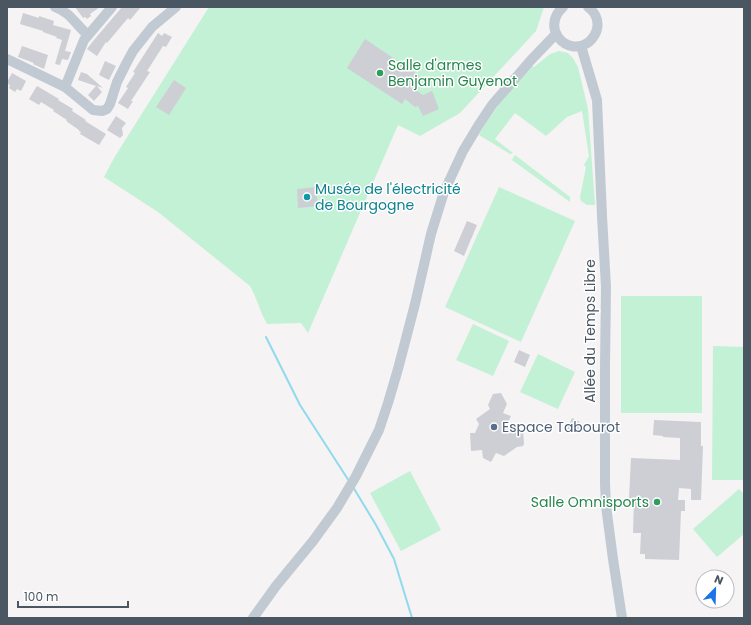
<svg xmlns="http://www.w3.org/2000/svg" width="751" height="625" font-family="Poppins,sans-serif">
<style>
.green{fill:#c3f1d5}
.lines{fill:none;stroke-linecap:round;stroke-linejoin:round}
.stream{stroke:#90daee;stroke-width:2}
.building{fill:#cdcfd5}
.minor{stroke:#c1cad2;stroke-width:10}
.leisure-dot{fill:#2e9e5b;stroke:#fff;stroke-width:1.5}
.culture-dot{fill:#0f9aa8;stroke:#fff;stroke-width:1.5}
.service-dot{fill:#5c6f8a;stroke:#fff;stroke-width:1.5}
.labels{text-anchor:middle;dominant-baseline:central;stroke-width:3;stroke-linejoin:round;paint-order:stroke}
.leisure-label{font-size:14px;fill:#27864d;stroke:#fff;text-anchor:start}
.culture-label{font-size:14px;fill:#0d838f;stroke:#fff;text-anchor:start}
.street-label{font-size:14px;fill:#4a5661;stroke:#fff}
.service-label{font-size:14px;fill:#4e5e75;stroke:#fff;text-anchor:start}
</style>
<rect width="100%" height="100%" fill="#f5f3f3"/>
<g class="green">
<path d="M 209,7 L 544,7 L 536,31 L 460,113 L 420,136 L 398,125 L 308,333 L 301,323 L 267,324 C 260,312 257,298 250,286 L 158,212 L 104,177 L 114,158 Z"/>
<path d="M 559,51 L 568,53 L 573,58 L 578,67 L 588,109 L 595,205 L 587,205 L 581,201 L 580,197 L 586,167 L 584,165 L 589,156 L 582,111 L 567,117 L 546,136 L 515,113 L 495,139 L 513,153 L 510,154 L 479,135 C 493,109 513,88 532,66 L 534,67 L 550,54 Z"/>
<polygon points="515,155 570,197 570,202 512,160"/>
<polygon points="499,187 575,221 521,342 445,307"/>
<rect x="621" y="296" width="81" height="117"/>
<polygon points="473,324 509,341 493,376 456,360"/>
<polygon points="713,346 744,347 744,480 712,480"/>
<polygon points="538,354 575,372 558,409 520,392"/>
<polygon points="410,471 441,530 401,551 370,493"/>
<polygon points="739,489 744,494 744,534 717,557 693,529"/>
</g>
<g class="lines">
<g class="stream">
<polyline points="266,337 300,405 349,481"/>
<polyline points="353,487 376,525 394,559 412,618"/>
</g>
</g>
<g class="building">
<polygon points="75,7 100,7 90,14 91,16 87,19 85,17 83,18"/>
<polygon points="122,7 141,7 130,20 128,18 107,43 106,42 97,56 87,49 94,40"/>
<polygon points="23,13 39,18 39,16 54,21 53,25 71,30 65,51 71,52 68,60 62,59 60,65 55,64 62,40 56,38 57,37 43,32 43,31 20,24"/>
<polygon points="158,33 162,36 164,33 172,37 166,47 163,46 147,71 150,72 131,101 133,101 128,109 118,103 128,88 126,87 135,73 133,72"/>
<polygon points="365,39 420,76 413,88 423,95 432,91 439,109 423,116 418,106 415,107 405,99 402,104 347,68"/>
<polygon points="22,46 48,55 44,69 33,64 34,63 18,57"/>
<polygon points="105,61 116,66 109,80 99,75"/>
<polygon points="81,72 87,74 103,88 97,86 102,92 94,101 88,95 96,86 78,80"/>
<polygon points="12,73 26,81 21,91 17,89 15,92 9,88 10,85 7,83 7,82"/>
<polygon points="174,80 186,88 169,115 156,107"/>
<polygon points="37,86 59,99 58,100 73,109 72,111 86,120 85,121 106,134 99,145 80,134 81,132 79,131 79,130 66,121 67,120 53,111 54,110 41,102 39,105 29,99"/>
<polygon points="116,116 126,123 122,128 123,135 120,138 107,130"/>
<polygon points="316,187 318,206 298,208 297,189"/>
<polygon points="467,221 477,225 464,256 454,251"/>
<polygon points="519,350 530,355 525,367 514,362"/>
<polygon points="501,393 507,404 503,413 511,416 507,425 515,429 520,429 523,430 524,444 523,446 517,447 504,456 496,453 491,462 483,458 482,450 471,451 470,433 475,433 479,424 476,419 490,409 488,405 493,394"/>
<polygon points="572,418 580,422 578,425 580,426 577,433 567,429"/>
<polygon points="654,420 701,422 701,446 703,446 701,500 691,500 691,489 679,488 678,500 685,500 685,511 681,511 679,560 645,559 645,554 640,554 641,533 633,533 634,499 629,498 631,458 680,460 680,438 663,437 663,436 653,435"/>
</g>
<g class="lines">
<g class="minor">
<path d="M 55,7 C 70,12 76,25 88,35"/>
<path d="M 563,7 C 540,28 567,58 589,42 C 593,38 596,34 597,29 C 599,20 595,12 588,7"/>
<polyline points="581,46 597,100 602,216 606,287 605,366 605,484 606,506 613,559 622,618"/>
<polyline points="7,59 65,87 93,110 102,111 107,109 110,104 117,82 126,64 133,51 152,27 176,7"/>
<polyline points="65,87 84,40 112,7"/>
<polyline points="253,618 276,586 313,541 337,508 356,476 379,430 388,403 398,369 415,304 431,234 444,192 463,151 478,126 492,105 531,60 556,34"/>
</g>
</g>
<g class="leisure-dot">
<circle cx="380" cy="73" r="4"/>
<circle cx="657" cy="502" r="4"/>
</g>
<circle class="culture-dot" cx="307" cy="197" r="4"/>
<circle class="service-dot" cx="494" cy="427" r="4"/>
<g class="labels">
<g class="leisure-label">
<text x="388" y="65">Salle d'armes<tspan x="388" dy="16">Benjamin Guyenot</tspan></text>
<text x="649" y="502" text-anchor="end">Salle Omnisports</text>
</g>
<g class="culture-label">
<text x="315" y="189">Musée de l'électricité<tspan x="315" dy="16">de Bourgogne</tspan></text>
</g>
<g class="street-label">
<text transform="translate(590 331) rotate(-90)">Allée du Temps Libre</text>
</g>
<g class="service-label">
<text x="502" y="427">Espace Tabourot</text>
</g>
</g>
<rect width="751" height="625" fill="none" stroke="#4a5661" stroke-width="16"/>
<g transform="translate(715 589) rotate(23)"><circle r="19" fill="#ffffff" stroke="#b7bbc0"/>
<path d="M0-3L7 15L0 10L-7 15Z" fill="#1a73e8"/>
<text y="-6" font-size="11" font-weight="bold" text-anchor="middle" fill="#4a5661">N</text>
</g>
<path d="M18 601v6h110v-6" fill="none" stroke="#4a5661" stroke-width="2"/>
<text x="24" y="601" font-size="12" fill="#4a5661" stroke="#ffffff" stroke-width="3" paint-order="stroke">100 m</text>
</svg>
